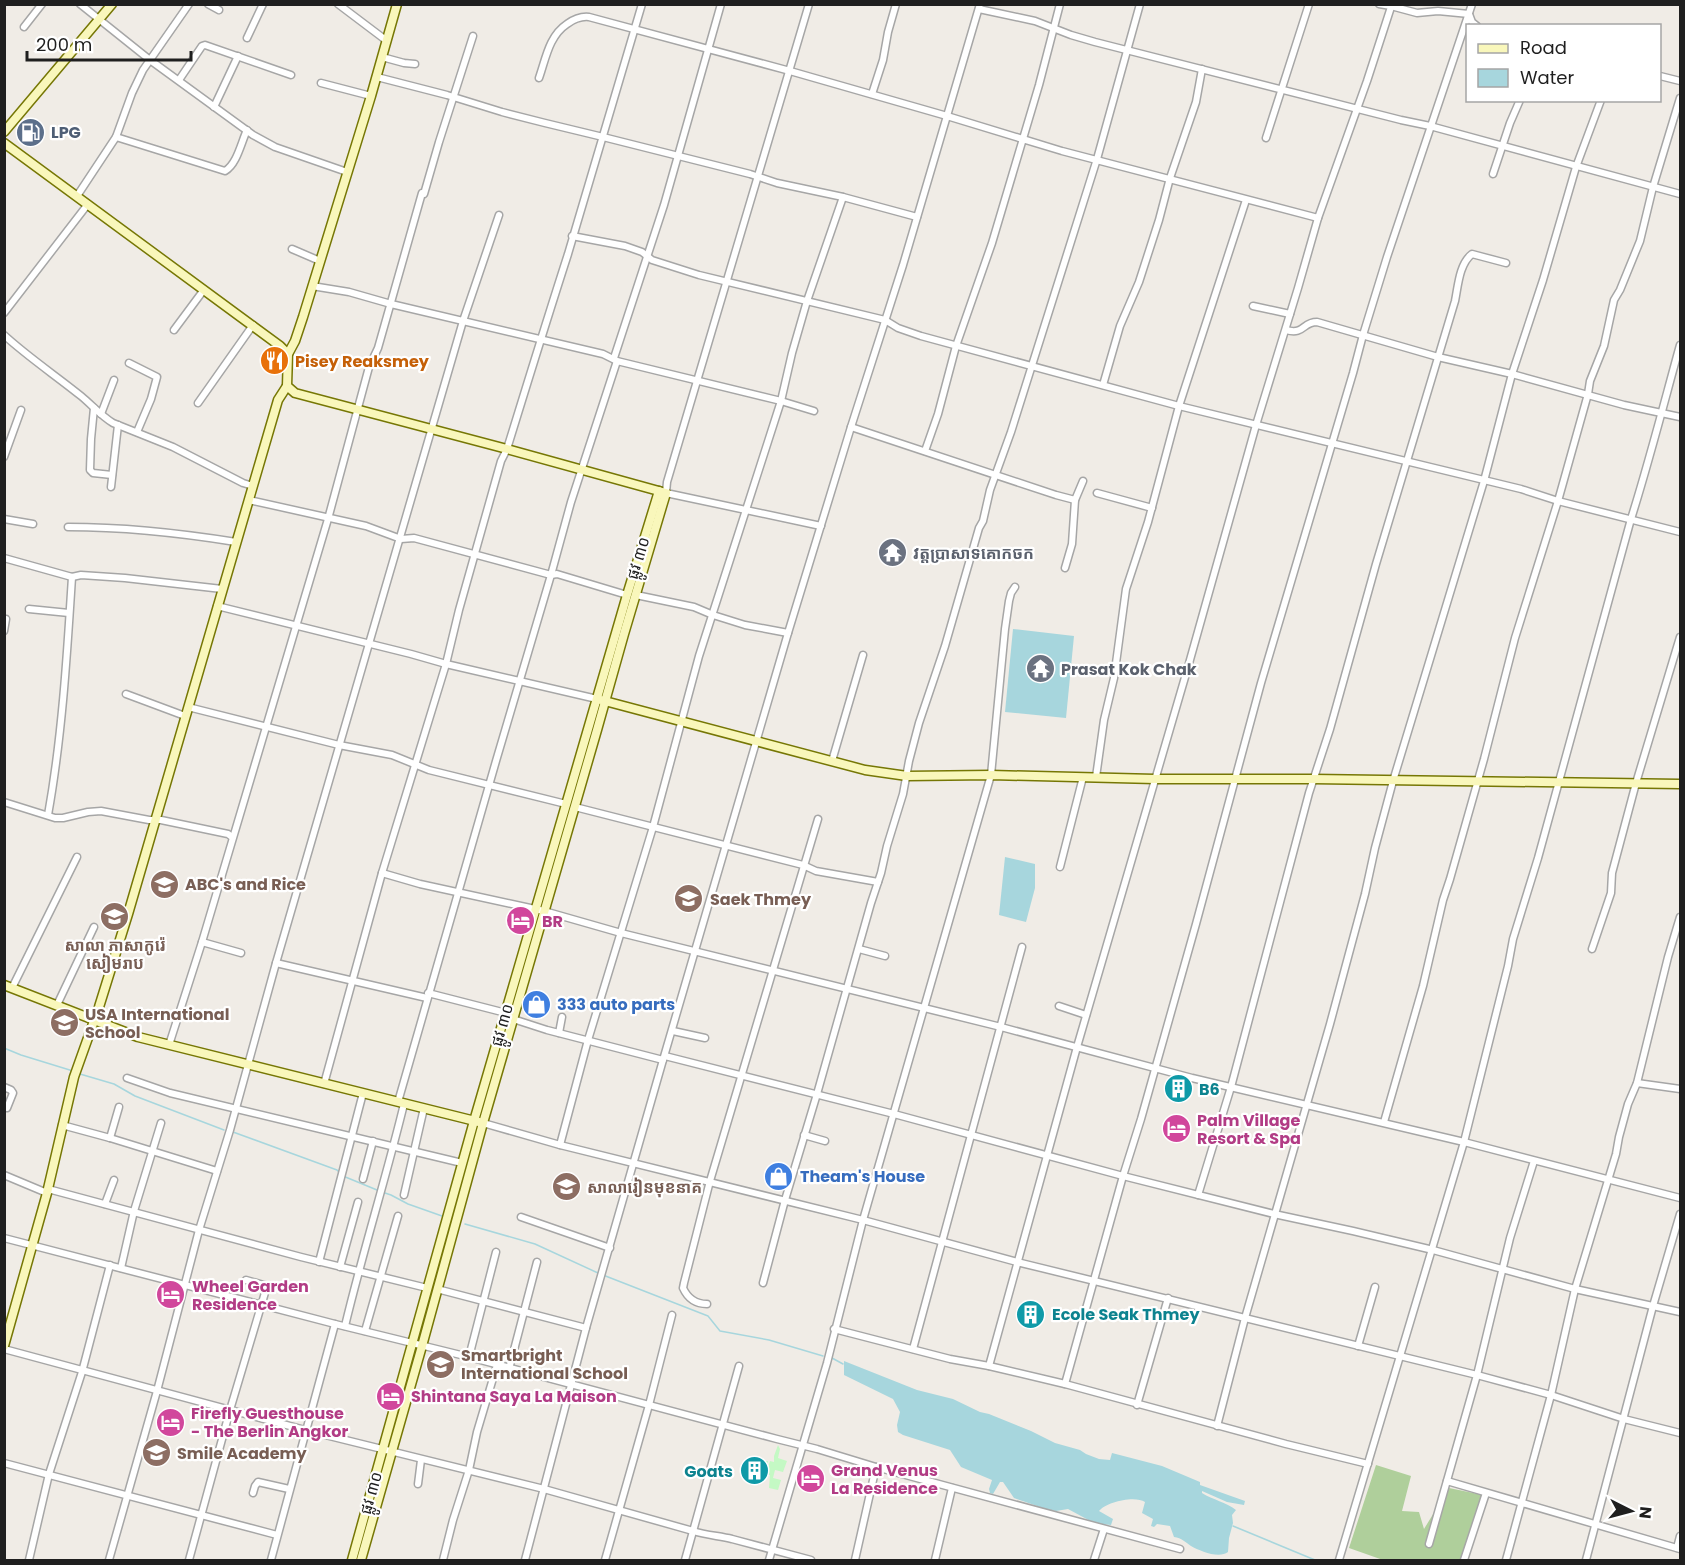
<svg xmlns="http://www.w3.org/2000/svg" width="1685" height="1565" font-family="Poppins,'Noto Sans Khmer',sans-serif">
<style>
.forest{fill:#afcf9b}
.park{fill:#c4f9c4}
.water{fill:#a7d6dd}
.lines{fill:none;stroke-linecap:round;stroke-linejoin:round}
.stream{stroke:#a7d6dd;stroke-width:1.5}
.street-casing{stroke:#a6a6a6;stroke-width:9}
.secondary-casing{stroke:#767705;stroke-width:11}
.street{stroke:#fff;stroke-width:6}
.secondary{stroke:#f9f7bb;stroke-width:8}
.labels{text-anchor:middle;dominant-baseline:central;stroke-width:4.5;stroke-linejoin:round;paint-order:stroke}
.service-label{font-size:16px;font-weight:bold;fill:#4e5e75;stroke:#fff;text-anchor:start}
.food-label{font-size:16px;font-weight:bold;fill:#c56008;stroke:#fff;text-anchor:start}
.worship-label{font-size:16px;font-weight:bold;fill:#5b616d;stroke:#fff;text-anchor:start}
.street-label{font-size:16px;fill:#1f1f1f;stroke:#fff}
.education-label{font-size:16px;font-weight:bold;fill:#785e54;stroke:#fff;text-anchor:start}
.hotel-label{font-size:16px;font-weight:bold;fill:#b23c85;stroke:#fff;text-anchor:start}
.shop-label{font-size:16px;font-weight:bold;fill:#366cbe;stroke:#fff;text-anchor:start}
.culture-label{font-size:16px;font-weight:bold;fill:#0d838f;stroke:#fff;text-anchor:start}
</style>
<rect width="100%" height="100%" fill="#f0ece6"/>
<polygon class="forest" points="1376,1465 1411,1476 1402,1511 1419,1512 1424,1529 1449,1488 1483,1495 1461,1560 1383,1560 1349,1548"/>
<polygon class="park" points="778,1445 780,1449 778,1458 787,1461 783,1472 775,1470 773,1478 781,1480 778,1490 769,1488 770,1475 762,1473 766,1461 768,1461 767,1466 768,1467 770,1461 774,1462 774,1456"/>
<g class="water">
<polygon points="1013,629 1074,636 1066,718 1005,712"/>
<polygon points="1005,857 1035,864 1035,888 1026,922 999,915"/>
<path d="M 844,1361 L 917,1390 L 953,1399 L 980,1412 L 989,1414 L 1031,1431 L 1055,1443 L 1080,1450 L 1086,1454 L 1099,1459 L 1110,1460 L 1112,1453 L 1162,1466 L 1200,1482 L 1200,1485 L 1245,1501 L 1244,1505 L 1227,1502 L 1202,1491 L 1202,1493 C 1213,1500 1226,1502 1236,1510 L 1232,1515 L 1233,1523 L 1229,1538 L 1228,1552 C 1219,1559 1200,1551 1191,1546 C 1185,1542 1182,1538 1174,1537 L 1170,1526 L 1157,1524 L 1154,1527 L 1151,1526 L 1153,1519 L 1142,1513 L 1145,1502 C 1135,1495 1106,1502 1099,1511 L 1113,1519 L 1111,1525 L 1094,1523 L 1068,1509 L 1056,1511 L 1046,1509 L 1014,1498 L 1003,1482 L 1000,1482 L 993,1494 L 990,1493 L 989,1489 L 992,1480 L 961,1467 L 950,1450 L 903,1435 L 898,1432 L 897,1425 L 900,1412 L 893,1399 L 844,1375 Z"/>
</g>
<g class="lines">
<g class="stream">
<polyline points="4,1048 21,1055 73,1071"/>
<polyline points="80,1074 114,1084 135,1096 224,1130"/>
<polyline points="233,1132 337,1170 340,1173"/>
<polyline points="343,1176 377,1190"/>
<polyline points="382,1192 391,1195 408,1204 442,1216"/>
<polyline points="465,1224 535,1244 598,1273"/>
<polyline points="603,1275 708,1316 720,1331 769,1340 823,1356"/>
<polyline points="832,1358 843,1364"/>
<polyline points="1233,1526 1315,1560"/>
</g>
<defs>
<g id="street">
<polyline points="80,4 150,60 253,135 275,147 347,172"/>
<polyline points="208,4 219,10"/>
<polyline points="338,4 387,41"/>
<polyline points="809,4 667,482 666,493 821,526"/>
<polyline points="1379,4 1391,6 1417,13 1438,11 1469,14 1472,22 1477,26"/>
<polyline points="979,9 1035,21 1071,35 1095,42 1401,120 1430,126 1680,194"/>
<polyline points="24,27 42,4"/>
<polyline points="247,38 263,4"/>
<polyline points="382,57 404,63 415,64"/>
<polyline points="1660,76 1680,81"/>
<polyline points="377,77 447,95 502,112 545,123 603,137 750,174 777,183 843,197 917,217"/>
<path d="M 539,78 C 546,58 549,36 567,24 C 574,19 580,16 589,17 L 790,71 L 947,116 L 1062,151 L 1318,218"/>
<polyline points="179,80 202,46 205,45 291,75"/>
<polyline points="321,83 371,96"/>
<polyline points="872,94 883,60 888,32 896,4"/>
<polyline points="214,107 238,56"/>
<path d="M 116,137 L 225,171 C 237,164 241,143 247,130"/>
<polyline points="1266,138 1309,4"/>
<polyline points="1493,174 1510,123 1520,100"/>
<polyline points="424,194 439,142 473,36"/>
<polyline points="77,196 116,137 132,93 143,70 189,4"/>
<polyline points="572,236 625,246 642,252 652,260 699,275 885,320 898,328 921,336 1179,406 1521,489 1558,501 1680,532"/>
<polyline points="292,249 320,261"/>
<polyline points="312,286 349,292 391,304 603,354 617,361 781,401 814,411"/>
<polyline points="1253,306 1290,314"/>
<polyline points="4,313 88,204"/>
<polyline points="174,330 203,291"/>
<path d="M 1286,330 C 1305,335 1302,322 1317,322 L 1438,357 L 1512,374 L 1624,405 L 1680,417"/>
<path d="M 4,335 C 28,357 55,375 81,396 C 92,405 101,416 113,423 L 173,447 L 243,483 L 253,486"/>
<polyline points="614,358 664,205 721,4"/>
<polyline points="129,363 157,377 151,399 137,432"/>
<polyline points="1103,385 1120,326 1139,282 1159,220 1170,178 1196,102 1202,69"/>
<polyline points="198,403 253,325"/>
<polyline points="94,408 91,439 90,470 93,473 112,475"/>
<polyline points="101,414 114,380"/>
<polyline points="851,427 1056,495 1075,500"/>
<polyline points="925,451 938,414 956,346 992,243 1039,85 1060,4"/>
<polyline points="4,457 21,410"/>
<polyline points="111,487 118,425"/>
<polyline points="1097,493 1152,508"/>
<polyline points="249,500 366,526 401,539 414,538 551,575 557,574 627,595"/>
<polyline points="4,519 33,524"/>
<path d="M 68,527 C 124,527 180,533 236,542"/>
<polyline points="4,558 72,577 81,575 125,578 222,589"/>
<polyline points="1065,568 1072,544 1075,500 1083,481"/>
<polyline points="636,595 694,607 713,615 745,625 788,633"/>
<polyline points="217,606 411,654 446,664 597,699"/>
<polyline points="29,609 69,613"/>
<polyline points="4,631 6,619"/>
<polyline points="126,694 185,716"/>
<polyline points="188,707 339,745 392,755 429,770 566,804"/>
<polyline points="832,761 863,655"/>
<polyline points="1096,777 1104,720 1114,678 1126,589 1148,522 1179,406 1246,200"/>
<polyline points="4,802 55,818 63,818 88,812 101,811 149,820 161,820 228,834 232,837"/>
<polyline points="575,807 803,865 816,871 878,882"/>
<path d="M 48,815 C 62,737 67,656 72,577"/>
<polyline points="1060,867 1083,777"/>
<polyline points="382,873 420,884 544,911 621,933 1001,1027 1192,1078 1464,1142 1680,1198"/>
<polyline points="202,942 241,953"/>
<polyline points="859,949 885,956"/>
<polyline points="1592,949 1611,893 1612,873 1636,783 1680,637"/>
<polyline points="276,963 427,998"/>
<polyline points="12,988 77,857"/>
<polyline points="428,993 506,1013"/>
<polyline points="57,1005 94,927"/>
<polyline points="1059,1006 1086,1015"/>
<polyline points="513,1019 547,1030 663,1060"/>
<polyline points="673,1031 705,1038"/>
<polyline points="559,1033 562,1017"/>
<polyline points="169,1045 202,942 328,519 369,367 378,348 422,193"/>
<polyline points="665,1056 894,1114 1123,1176 1274,1214 1353,1231 1433,1250 1575,1289 1680,1312"/>
<polyline points="127,1078 170,1093 462,1163"/>
<polyline points="1637,1083 1680,1089"/>
<path d="M 324,1084 L 382,873 L 446,664 L 459,610 L 501,461 L 507,449 C 527,384 547,319 568,254 L 642,4"/>
<polyline points="4,1087 11,1090 13,1093 7,1108"/>
<polyline points="398,1102 496,761 551,575 571,502 617,361"/>
<polyline points="1384,1122 1423,986 1443,900 1450,879 1484,759 1515,638 1558,501 1588,394 1590,381 1604,346 1614,300 1620,290 1640,241 1653,187 1680,98"/>
<polyline points="483,1123 560,1145 863,1220 1017,1262 1477,1375 1551,1395 1624,1419 1680,1433"/>
<polyline points="62,1125 110,1138 217,1171"/>
<polyline points="804,1135 825,1141"/>
<polyline points="110,1138 119,1107"/>
<polyline points="560,1145 588,1040 653,827 699,656 781,401 792,353 807,301 843,197"/>
<polyline points="4,1175 47,1193"/>
<polyline points="363,1179 373,1141"/>
<polyline points="48,1189 301,1257 427,1288"/>
<polyline points="404,1195 424,1108"/>
<path d="M 1198,1195 L 1231,1087 L 1309,793 L 1330,729 L 1376,564 L 1455,301 C 1458,287 1459,264 1472,254 L 1506,263"/>
<polyline points="105,1204 114,1180"/>
<polyline points="521,1217 610,1248"/>
<polyline points="4,1238 335,1324 469,1357 777,1439 817,1449 876,1467 1180,1549"/>
<polyline points="319,1262 363,1093"/>
<polyline points="340,1267 358,1202"/>
<polyline points="121,1268 134,1211 161,1123"/>
<polyline points="763,1283 785,1200 817,1094 871,903 881,873 887,846 903,794 909,761 919,723 945,646 979,528 983,521 990,490 1011,432 1097,159 1140,4"/>
<polyline points="437,1289 586,1328"/>
<path d="M 707,1304 C 696,1304 688,1299 683,1288 L 684,1283 L 710,1181 L 818,819"/>
<path d="M 345,1326 C 363,1251 386,1178 404,1104"/>
<polyline points="834,1329 950,1359 989,1366 1065,1384 1286,1444 1368,1464"/>
<polyline points="365,1331 398,1216"/>
<polyline points="1358,1346 1375,1287"/>
<path d="M 4,1349 L 305,1430 L 544,1489 L 693,1531 C 706,1535 719,1536 732,1539 L 811,1560"/>
<polyline points="913,1349 1022,947"/>
<polyline points="469,1357 496,1252"/>
<polyline points="989,1366 1077,1047 1188,667 1256,425 1298,288 1318,218 1367,81 1392,4"/>
<polyline points="509,1369 537,1262"/>
<polyline points="1065,1384 1123,1176 1141,1119 1196,924 1261,683 1353,373 1363,335 1387,257 1472,4"/>
<polyline points="1137,1405 1168,1298"/>
<polyline points="1217,1426 1245,1318 1330,1024 1365,894 1375,848 1393,781 1484,481 1512,374 1543,280 1576,167 1601,100"/>
<polyline points="4,1463 277,1535"/>
<polyline points="1447,1481 1680,1549"/>
<polyline points="418,1484 421,1460"/>
<polyline points="253,1493 255,1486 258,1482 289,1489"/>
<polyline points="1429,1544 1477,1375 1510,1238 1534,1161"/>
<polyline points="1677,1548 1680,1536"/>
<polyline points="29,1560 49,1474 82,1372 110,1265"/>
<polyline points="109,1560 157,1391 199,1230 230,1130 276,963 463,321 499,215"/>
<polyline points="189,1560 230,1410 267,1286 246,1280"/>
<polyline points="271,1560 335,1324"/>
<polyline points="443,1560 453,1520 469,1470 477,1432 497,1365"/>
<polyline points="525,1560 586,1328 663,1060 788,633 851,427 903,265 980,4"/>
<polyline points="605,1560 649,1405 672,1315"/>
<polyline points="685,1560 739,1366"/>
<polyline points="769,1560 827,1363 863,1220 991,775 1005,629 1009,601 1011,593 1015,587"/>
<polyline points="855,1560 876,1467"/>
<polyline points="935,1560 952,1488"/>
<polyline points="1094,1560 1104,1529"/>
<path d="M 1339,1560 L 1464,1142 L 1508,966 L 1513,939 L 1538,858 L 1631,519 C 1649,462 1664,403 1680,345"/>
<polyline points="1464,1560 1486,1493"/>
<polyline points="1506,1560 1551,1395 1575,1289 1616,1154 1619,1137 1628,1104 1637,1083 1668,957 1680,917"/>
<polyline points="1586,1560 1653,1306 1680,1214"/>
</g>
<g id="secondary">
<polyline points="4,132 112,4"/>
<polyline points="4,143 280,346 288,354 287,386 295,393 507,449 666,493 624,634 597,730 483,1123 422,1346 361,1560"/>
<polyline points="288,354 295,341 303,317 371,96 397,4"/>
<polyline points="601,700 865,770 907,776 991,775 1155,779 1313,779 1680,784"/>
<polyline points="4,985 138,1037 479,1122"/>
<polyline points="4,1346 47,1193 74,1077 99,1007 128,914 278,400 287,386"/>
<polyline points="352,1560 474,1121 627,595 659,491"/>
</g>
</defs>
<use href="#street" class="street-casing"/>
<use href="#secondary" class="secondary-casing"/>
<use href="#street" class="street"/>
<use href="#secondary" class="secondary"/>
</g>
<defs>
<symbol id="fuel-disc" viewBox="-11 -11 22 22"><circle r="9.5" fill="#5c6f8a" stroke="#fff"/><path d="M-5.5-6h7V0h2V4h1.3V-2.5L3-4.5l.8-.8L6-3V5H2.5V1h-1V6h-7ZM-4.2-4.7v3.2H.2V-4.7Z" fill="#fff"/></symbol>
<symbol id="restaurant-disc" viewBox="-11 -11 22 22"><circle r="9.5" fill="#e8710a" stroke="#fff"/><path d="M-5-6h1v4h1v-4h1v4h1v-4h1v5L-1.5 .5V6h-2V.5L-5-1ZM5-6V6H3V1.5H1.5Q1.5-4 5-6Z" fill="#fff"/></symbol>
<symbol id="temple-disc" viewBox="-11 -11 22 22"><circle r="9.5" fill="#6b7280" stroke="#fff"/><path d="M0-6L5-2H3V0L6.5 2.5H4V6H1.5V3h-3V6H-4V2.5H-6.5L-3 0V-2H-5Z" fill="#fff"/></symbol>
<symbol id="school-disc" viewBox="-11 -11 22 22"><circle r="9.5" fill="#8d6e63" stroke="#fff"/><path d="M0-5L7-2L0 1L-7-2ZM-4 1L0 2.5L4 1V4Q0 6-4 4Z" fill="#fff"/></symbol>
<symbol id="hotel-disc" viewBox="-11 -11 22 22"><circle r="9.5" fill="#d1479c" stroke="#fff"/><path d="M-6-4.5h1.5V1H6V5H4.5V3h-9V5H-6ZM-4 0a1.8 1.8 0 1 1 3.6 0ZM.5 0V-2.5h3Q6-2.5 6 0Z" fill="#fff"/></symbol>
<symbol id="shop-disc" viewBox="-11 -11 22 22"><circle r="9.5" fill="#3f7fe0" stroke="#fff"/><path d="M-5-2.5h2.3a2.7 3.5 0 0 1 5.4 0H5L5.5 6h-11ZM-1.5-2.5h3a1.5 2.3 0 0 0-3 0Z" fill="#fff"/></symbol>
<symbol id="building-disc" viewBox="-11 -11 22 22"><circle r="9.5" fill="#0f9aa8" stroke="#fff"/><path d="M-4-6H4V6H1V3H-1V6H-4ZM-2.5-4.3h1.7v1.8h-1.7ZM.8-4.3h1.7v1.8H.8ZM-2.5-1h1.7V.8h-1.7ZM.8-1h1.7V.8H.8Z" fill="#fff"/></symbol>
</defs>
<g fill-rule="evenodd">
<use href="#fuel-disc" x="14" y="116" width="33" height="33"/>
<use href="#restaurant-disc" x="258" y="344" width="33" height="33"/>
<use href="#temple-disc" x="876" y="536" width="33" height="33"/>
<use href="#temple-disc" x="1024" y="652" width="33" height="33"/>
<use href="#school-disc" x="148" y="868" width="33" height="33"/>
<use href="#school-disc" x="672" y="882" width="33" height="33"/>
<use href="#school-disc" x="98" y="900" width="33" height="33"/>
<use href="#hotel-disc" x="504" y="904" width="33" height="33"/>
<use href="#shop-disc" x="520" y="988" width="33" height="33"/>
<use href="#school-disc" x="48" y="1006" width="33" height="33"/>
<use href="#building-disc" x="1162" y="1072" width="33" height="33"/>
<use href="#hotel-disc" x="1160" y="1112" width="33" height="33"/>
<use href="#shop-disc" x="762" y="1160" width="33" height="33"/>
<use href="#school-disc" x="550" y="1170" width="33" height="33"/>
<use href="#hotel-disc" x="154" y="1278" width="33" height="33"/>
<use href="#building-disc" x="1014" y="1298" width="33" height="33"/>
<use href="#school-disc" x="424" y="1348" width="33" height="33"/>
<use href="#hotel-disc" x="374" y="1380" width="33" height="33"/>
<use href="#hotel-disc" x="154" y="1406" width="33" height="33"/>
<use href="#school-disc" x="140" y="1436" width="33" height="33"/>
<use href="#building-disc" x="738" y="1454" width="33" height="33"/>
<use href="#hotel-disc" x="794" y="1462" width="33" height="33"/>
</g>
<g class="labels">
<g class="service-label">
<text x="51" y="132">LPG</text>
</g>
<g class="food-label">
<text x="295" y="361">Pisey Reaksmey</text>
</g>
<g class="worship-label">
<text x="913" y="553">វត្តប្រាសាទគោកចក</text>
<text x="1061" y="669">Prasat Kok Chak</text>
</g>
<g class="street-label">
<text transform="translate(638 558) rotate(-73)">ផ្លូវ ៣០</text>
<text transform="translate(502 1025) rotate(-74)">ផ្លូវ ៣០</text>
<text transform="translate(371 1493) rotate(-74)">ផ្លូវ ៣០</text>
</g>
<g class="education-label">
<text x="185" y="884">ABC's and Rice</text>
<text x="710" y="899">Saek Thmey</text>
<text x="115" y="945" text-anchor="middle">សាលា ភាសាកូរ៉េ<tspan x="115" dy="18">សៀមរាប</tspan></text>
<text x="85" y="1014">USA International<tspan x="85" dy="18">School</tspan></text>
<text x="587" y="1187">សាលារៀនមុខនាគ</text>
<text x="461" y="1355">Smartbright<tspan x="461" dy="18">International School</tspan></text>
<text x="177" y="1453">Smile Academy</text>
</g>
<g class="hotel-label">
<text x="542" y="921">BR</text>
<text x="1197" y="1120">Palm Village<tspan x="1197" dy="18">Resort &amp; Spa</tspan></text>
<text x="192" y="1286">Wheel Garden<tspan x="192" dy="18">Residence</tspan></text>
<text x="411" y="1396">Shintana Saya La Maison</text>
<text x="191" y="1413">Firefly Guesthouse<tspan x="191" dy="18">- The Berlin Angkor</tspan></text>
<text x="831" y="1470">Grand Venus<tspan x="831" dy="18">La Residence</tspan></text>
</g>
<g class="shop-label">
<text x="557" y="1004">333 auto parts</text>
<text x="800" y="1176">Theam's House</text>
</g>
<g class="culture-label">
<text x="1199" y="1089">B6</text>
<text x="1052" y="1314">Ecole Seak Thmey</text>
<text x="733" y="1471" text-anchor="end">Goats</text>
</g>
</g>
<rect width="1685" height="1565" fill="none" stroke="#1f1f1f" stroke-width="12"/>
<rect x="1466" y="24" width="195" height="78" fill="#ffffff" stroke="#a5a5a5" stroke-width="1.5"/>
<rect x="1478" y="44" width="30" height="9" fill="#f9f7bb" stroke="#a5a5a5" stroke-width="1.5"/>
<text x="1520" y="54" font-size="18" fill="#1f1f1f">Road</text>
<rect x="1478" y="69" width="30" height="18" fill="#a7d6dd" stroke="#a5a5a5" stroke-width="1.5"/>
<text x="1520" y="84" font-size="18" fill="#1f1f1f">Water</text>
<g transform="translate(1631 1511) rotate(96)" stroke="#ffffff" stroke-width="4.5" paint-order="stroke">
<path d="M0-4.5L10 22L0 15L-10 22Z" fill="#1f1f1f"/>
<text y="-9" font-size="16" font-weight="bold" text-anchor="middle" fill="#1f1f1f">N</text>
</g>
<path d="M27 51v9h164v-9" fill="none" stroke="#1f1f1f" stroke-width="3"/>
<text x="36" y="51" font-size="18" fill="#1f1f1f" stroke="#ffffff" stroke-width="4.5" paint-order="stroke">200 m</text>
</svg>
